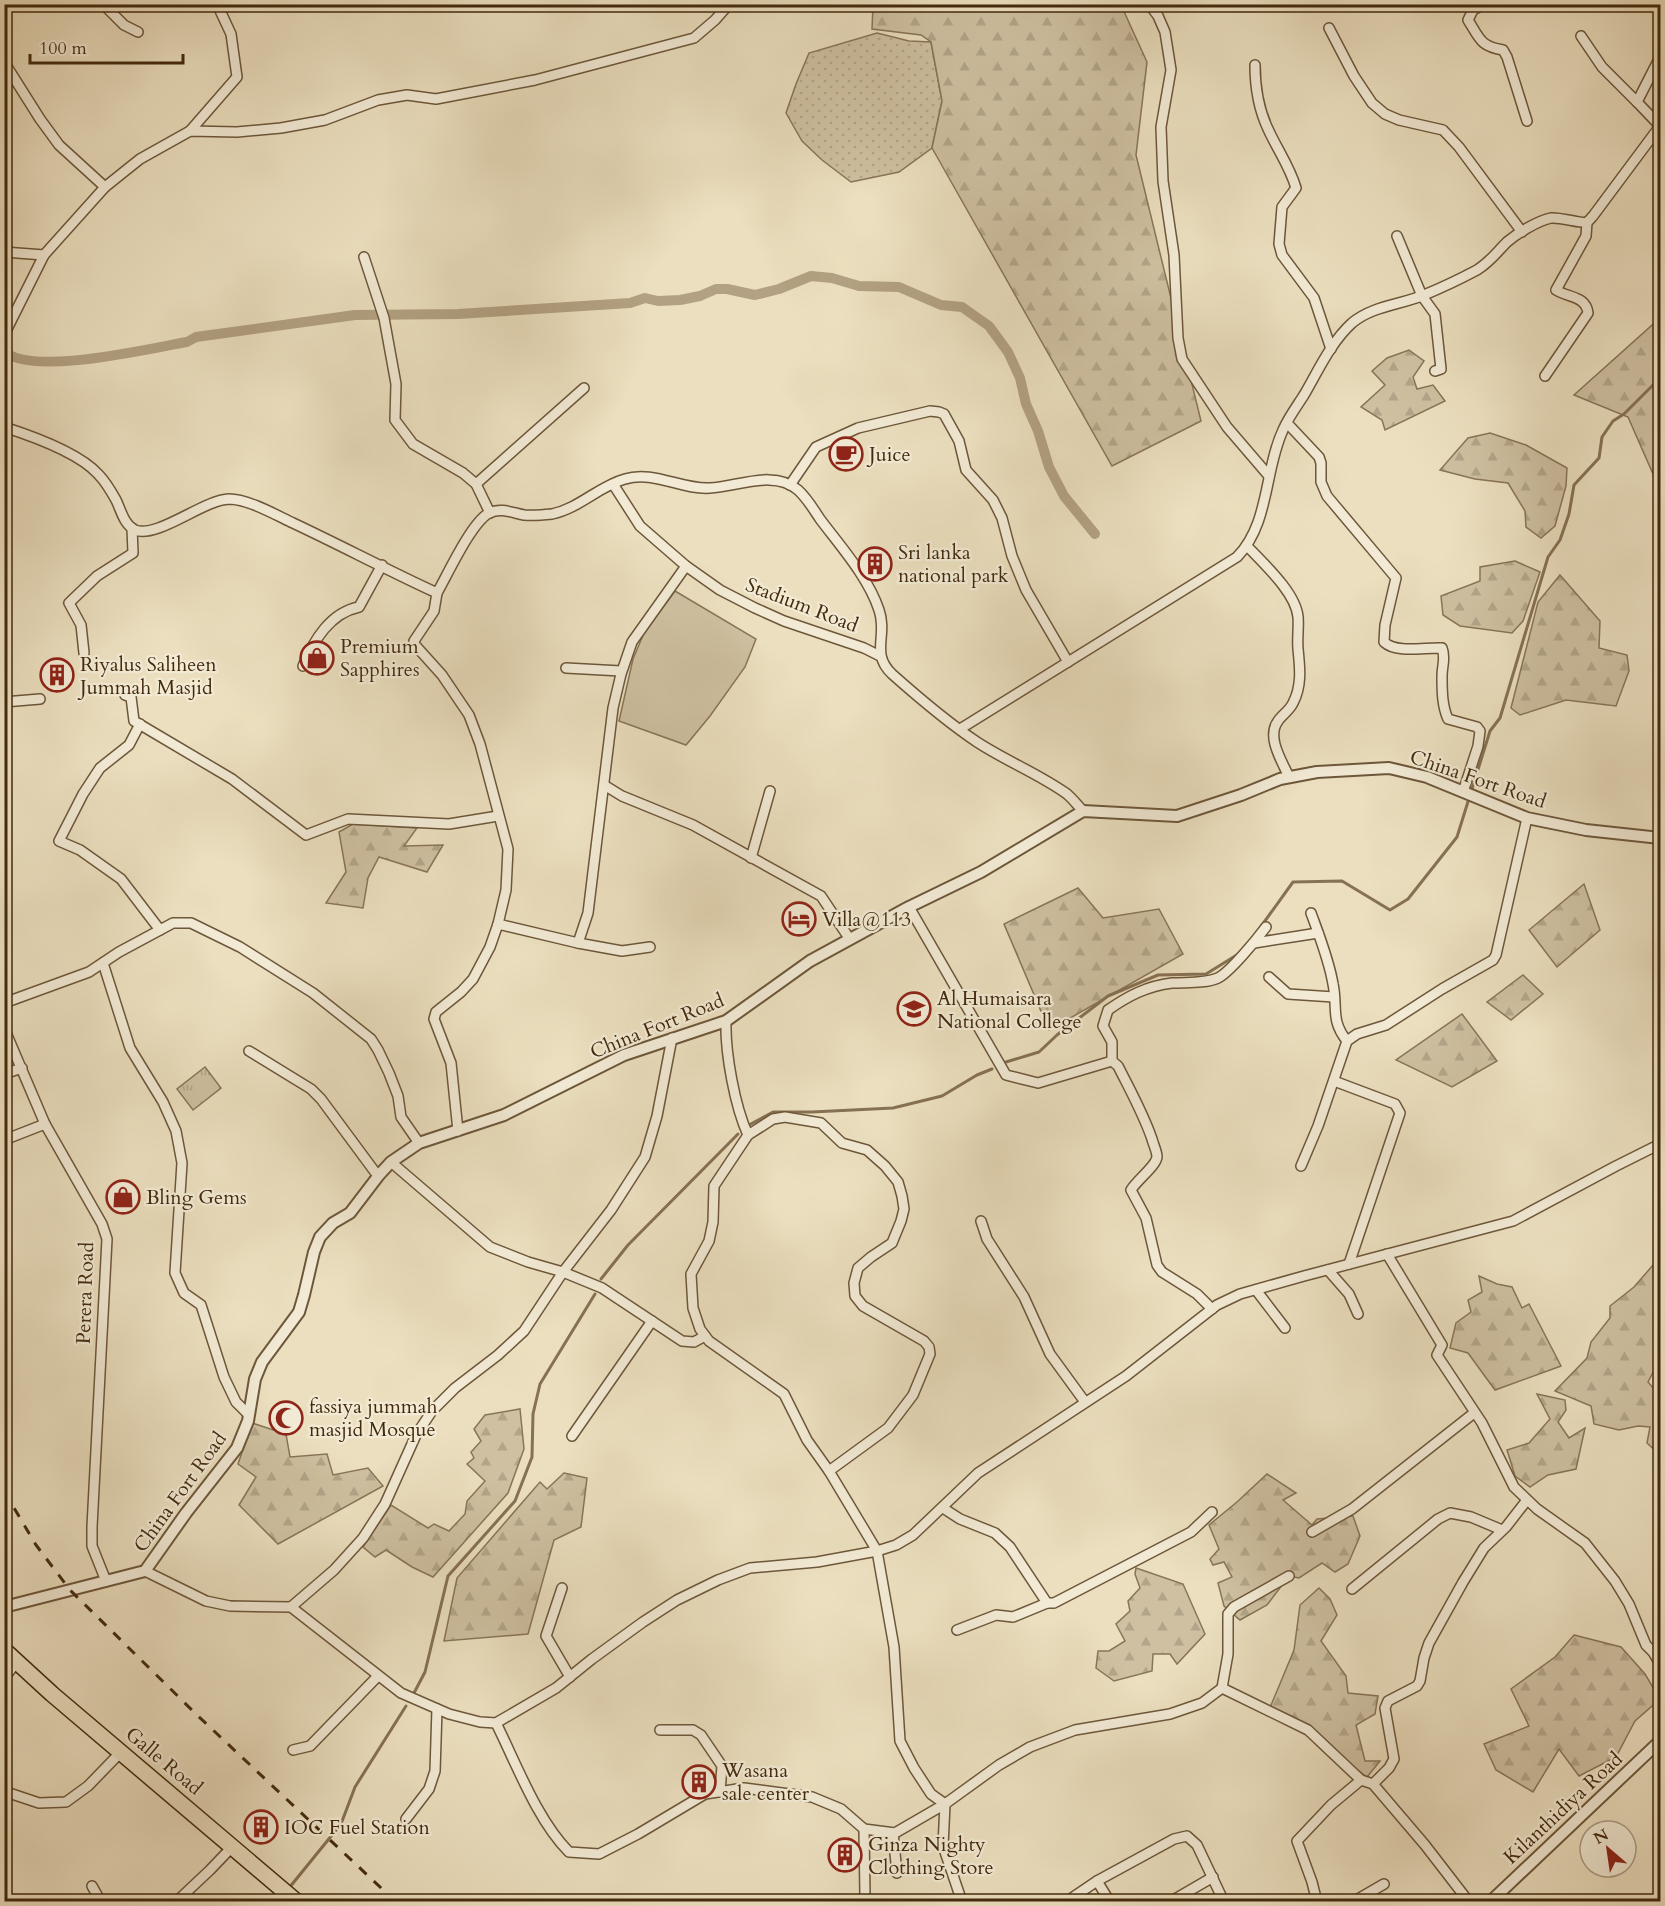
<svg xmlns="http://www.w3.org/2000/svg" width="1665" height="1906" font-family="Cardo,serif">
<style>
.grass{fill:url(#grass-dots);stroke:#887557;stroke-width:1.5}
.forest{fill:url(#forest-firs);stroke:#887557;stroke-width:1.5}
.park{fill:url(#park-tufts);stroke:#887557;stroke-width:1.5}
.garden{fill:#cec0a1;stroke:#887557;stroke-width:1.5}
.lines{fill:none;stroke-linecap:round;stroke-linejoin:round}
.stream{stroke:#867153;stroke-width:3}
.canal{stroke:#b2a182;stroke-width:10}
.minor-casing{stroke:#6d573a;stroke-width:12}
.tertiary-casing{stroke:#6d573a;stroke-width:14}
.trunk-casing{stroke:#432a0d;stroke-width:18}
.minor{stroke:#f2ead5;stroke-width:9}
.tertiary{stroke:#f2ead5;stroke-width:10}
.trunk{stroke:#ebdfbf;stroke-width:15}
.rail{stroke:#432a0d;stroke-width:3;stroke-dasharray:10 10;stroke-linecap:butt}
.labels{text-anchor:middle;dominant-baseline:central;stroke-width:4.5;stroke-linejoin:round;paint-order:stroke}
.poi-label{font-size:20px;fill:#432a0d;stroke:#f2ead5;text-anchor:start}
.street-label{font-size:20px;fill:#432a0d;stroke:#f2ead5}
</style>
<defs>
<pattern id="grass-dots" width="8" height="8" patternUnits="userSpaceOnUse" patternTransform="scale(1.5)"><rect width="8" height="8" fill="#cec0a1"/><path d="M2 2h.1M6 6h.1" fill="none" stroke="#b2a589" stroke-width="1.8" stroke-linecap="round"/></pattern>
<pattern id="forest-firs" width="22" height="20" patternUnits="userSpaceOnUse" patternTransform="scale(1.5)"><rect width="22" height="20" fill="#cec0a1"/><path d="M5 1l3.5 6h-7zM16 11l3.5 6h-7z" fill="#b2a589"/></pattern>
<pattern id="park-tufts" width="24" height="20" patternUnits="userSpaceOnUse" patternTransform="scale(1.5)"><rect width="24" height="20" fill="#cec0a1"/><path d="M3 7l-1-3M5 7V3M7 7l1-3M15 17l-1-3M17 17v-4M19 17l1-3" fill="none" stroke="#b2a589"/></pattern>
</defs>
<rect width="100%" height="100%" fill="#ebdfbf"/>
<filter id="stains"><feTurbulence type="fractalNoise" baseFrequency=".00333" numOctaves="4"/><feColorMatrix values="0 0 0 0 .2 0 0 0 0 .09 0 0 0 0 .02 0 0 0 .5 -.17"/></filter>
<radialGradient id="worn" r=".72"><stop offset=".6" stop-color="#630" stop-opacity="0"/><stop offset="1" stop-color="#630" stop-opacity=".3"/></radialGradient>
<polygon class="grass" points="877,33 909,41 931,42 942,101 932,148 899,172 851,182 822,160 802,141 786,113 796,84 809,53"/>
<g class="forest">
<polygon points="873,5 1121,5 1147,62 1136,155 1201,421 1112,466 932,148 942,101 931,42 921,35 872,29"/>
<polygon points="1660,318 1660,498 1653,474 1628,417 1574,395"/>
<polygon points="1409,350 1424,361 1413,377 1417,389 1433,385 1445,401 1385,430 1382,420 1361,407 1385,385 1372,371 1387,358"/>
<polygon points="1490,433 1526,445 1567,468 1566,486 1555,526 1541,538 1526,527 1525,511 1508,483 1475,479 1440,470 1468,438"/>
<polygon points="1515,561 1540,572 1523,621 1512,633 1460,626 1443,615 1441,596 1480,581 1480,567"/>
<polygon points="1560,575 1600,621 1599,648 1627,655 1629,671 1616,706 1566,700 1520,715 1511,708 1538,602"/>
<polygon points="353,824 417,828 404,846 443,845 427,872 379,857 368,878 363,908 326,903 346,872 339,832"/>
<polygon points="1584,884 1600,930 1557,967 1529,930"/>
<polygon points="1078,888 1103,918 1159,909 1183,954 1049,1030 1004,924"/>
<polygon points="1523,975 1543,994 1511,1020 1487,1002"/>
<polygon points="1462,1014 1497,1061 1452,1087 1396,1060"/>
<polygon points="1660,1257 1660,1316 1654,1323 1660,1330 1660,1365 1657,1365 1648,1382 1660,1396 1660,1455 1647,1443 1650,1427 1638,1426 1619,1430 1594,1424 1591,1406 1555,1391 1587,1358 1591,1342 1610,1318 1610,1306 1634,1287"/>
<polygon points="1479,1276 1497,1284 1512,1287 1522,1308 1529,1304 1561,1366 1495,1390 1468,1353 1450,1348 1456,1323 1471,1312 1468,1300 1482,1292"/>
<polygon points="1537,1394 1565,1400 1566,1410 1558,1422 1569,1438 1585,1428 1576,1469 1548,1475 1530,1487 1515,1476 1507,1450 1529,1443 1550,1419"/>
<polygon points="520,1409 524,1449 508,1493 433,1577 412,1567 386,1550 375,1557 363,1547 391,1505 428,1528 434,1524 449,1531 465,1514 467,1501 485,1481 467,1464 474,1458 471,1452 481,1441 474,1429 485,1415"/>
<polygon points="252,1423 286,1434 290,1457 327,1454 333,1475 368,1468 383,1486 278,1544 239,1505 256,1477 238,1464"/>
<polygon points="564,1473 587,1478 581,1527 554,1540 528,1634 444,1641 457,1578 540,1482 547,1489"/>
<polygon points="1267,1474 1296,1493 1283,1500 1312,1525 1317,1519 1353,1516 1360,1536 1348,1564 1335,1572 1322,1563 1299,1578 1289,1576 1267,1605 1240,1620 1224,1606 1218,1583 1232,1577 1224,1562 1213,1565 1210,1559 1219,1549 1209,1525 1237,1502"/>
<polygon points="1136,1568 1183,1584 1205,1634 1177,1664 1170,1654 1153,1654 1152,1671 1114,1681 1096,1668 1098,1651 1109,1651 1125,1641 1116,1624 1130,1611 1128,1601 1140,1588 1135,1574"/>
<polygon points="1319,1588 1330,1599 1337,1615 1321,1641 1346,1676 1348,1693 1378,1696 1375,1714 1356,1725 1365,1761 1380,1761 1367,1777 1339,1757 1306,1728 1269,1710 1294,1650 1300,1605"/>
<polygon points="1574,1635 1621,1647 1645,1674 1660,1699 1635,1721 1616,1757 1579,1776 1559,1749 1533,1792 1496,1770 1484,1744 1529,1726 1511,1689 1555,1657"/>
</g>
<polygon class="park" points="205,1067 221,1088 193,1110 177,1089"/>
<polygon class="garden" points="675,591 756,639 745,667 710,716 686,745 619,721 633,659 644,633"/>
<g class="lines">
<g class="stream">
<polyline points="1257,932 1293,882 1342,881 1390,910 1408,899 1457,837 1490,731 1500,718 1548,557 1560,540 1569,514 1574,485 1599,458 1602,437 1613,421 1624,414 1660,378"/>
<polyline points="1006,1062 1039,1052 1057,1035 1108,996 1158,975 1206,974 1240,953"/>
<polyline points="749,1125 773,1112 812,1112 893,1108 942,1096 977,1075 992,1069"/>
<polyline points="601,1279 628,1245 738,1134"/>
<polyline points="414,1693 425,1672 448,1576 515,1501 532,1457 533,1414 540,1384 595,1294"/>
<polyline points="289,1888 341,1824 355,1787 406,1706"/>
</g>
<path class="canal" d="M 4,351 C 31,377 151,348 187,342 L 196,337 L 355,315 L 458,314 L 630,303 L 645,298 L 658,301 L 680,300 L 700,296 L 716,289 L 727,289 L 755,295 L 779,289 L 811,276 L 832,278 L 859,286 L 899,287 L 941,305 L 962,307 L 989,326 L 1008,352 L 1020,378 L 1026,404 L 1038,431 L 1049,467 L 1064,496 L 1095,534"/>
<defs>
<g id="minor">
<polyline points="103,4 124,25 138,32"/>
<polyline points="1149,4 1158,16 1165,32 1171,70 1161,127 1163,181 1174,255 1178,338 1182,359 1227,427 1269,476"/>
<path d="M 1485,4 L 1473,10 L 1468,20 C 1480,39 1480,46 1503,50 L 1507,57 L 1527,121"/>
<polyline points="1329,28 1354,76 1372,103 1385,114 1399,120 1443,130 1459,147 1522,232"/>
<polyline points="1581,36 1602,67 1637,102"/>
<polyline points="1660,57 1637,102 1660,126"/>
<polyline points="4,62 40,119 59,145 105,187"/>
<path d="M 1255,65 C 1255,86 1259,110 1268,129 C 1277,149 1290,167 1296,188 L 1282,207 L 1279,244 L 1282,255 L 1314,298 L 1331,349"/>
<polyline points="190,131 237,77 231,34 217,4"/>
<polyline points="1397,236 1422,296 1435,314 1441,369 1435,371"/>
<polyline points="4,252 44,255"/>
<polyline points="364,257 384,318 396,384 395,420 413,444 463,473 476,484 490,513"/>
<polyline points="4,335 44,255 105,187 140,159 190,131 237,132 281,128 325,120 378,100 407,95 436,99 535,80 694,38 715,20 729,4"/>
<path d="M 1545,376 L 1588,313 C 1586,296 1569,298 1556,290 L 1586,236 L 1587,222"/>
<path d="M 1287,423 L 1319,457 L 1321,463 L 1321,482 L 1327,496 L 1396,578 L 1385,625 L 1384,642 C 1397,654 1425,647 1442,648 C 1446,658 1442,665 1442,676 C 1442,690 1442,706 1448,719 L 1477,727 L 1480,731 L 1478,746 L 1463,792"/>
<path d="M 4,427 C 32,436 78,452 98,474 C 105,481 111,491 116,500 C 121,510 124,525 135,530 C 157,539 203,500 229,499 C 248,499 276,515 293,523 C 342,546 389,571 437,593 C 448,574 471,523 489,513 C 501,507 513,513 524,515 C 533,516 543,515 552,514 C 580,508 599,486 625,479 C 653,470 682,490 710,488 C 737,487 774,469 798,490 C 807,498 814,510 820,519 C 841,547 868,577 879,610 C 888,636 870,653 892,674 C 919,698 947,722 977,742 C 1006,761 1039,774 1067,794 C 1073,799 1078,806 1083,811"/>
<polyline points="476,484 584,388"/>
<polyline points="613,484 640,526 686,566 720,590 755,608 784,621 864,648 880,656"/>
<polyline points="790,485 816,447 858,428 930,411 939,412 944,414 959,441 966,470 993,500 1002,518 1012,556 1026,590 1068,662"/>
<path d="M 1248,547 C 1264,564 1296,593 1298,617 C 1299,626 1297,638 1298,649 C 1300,668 1302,686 1293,703 C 1290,710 1282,715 1278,721 C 1266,737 1282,761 1289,777"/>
<polyline points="437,593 434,611 414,641 415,645 442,675 469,715 480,744 508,849 506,890 498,924 490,947 473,979 461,992 436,1012 434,1019 451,1063 458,1131"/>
<polyline points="84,653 81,625 69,603 97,576 133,553 132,528"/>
<path d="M 303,666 C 314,640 330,613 359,607 L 382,565"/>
<polyline points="566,668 621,671"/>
<polyline points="125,695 131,697 134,721 232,779 306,835 348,819 449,824 498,816"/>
<polyline points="4,702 40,699"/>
<polyline points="140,724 129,745 100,768 83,794 59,841 80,850 121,879 160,930"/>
<path d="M 960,729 L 1237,557 C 1270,523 1264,471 1283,430 C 1288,418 1297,406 1304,395 C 1318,371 1331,342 1352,323 C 1372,306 1400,305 1424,295 C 1441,288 1460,279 1477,270 C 1491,261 1496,253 1507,242 C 1518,233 1537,221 1551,218 C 1560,217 1583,224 1587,222 C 1589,221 1591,218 1593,216 L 1660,126"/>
<polyline points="604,785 622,796 693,825 821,896 849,938"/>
<polyline points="751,858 770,791"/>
<polyline points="909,907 1006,1075 1038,1083 1112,1061"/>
<path d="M 1311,913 C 1319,935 1329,960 1333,984 C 1338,1007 1330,1020 1347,1041"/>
<polyline points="498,924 578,943 622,951 650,947"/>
<polyline points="578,943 588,913 613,708 621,674 632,642 686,566"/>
<polyline points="1254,943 1318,933"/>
<polyline points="103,963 130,1048 163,1102 176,1131 182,1163 175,1273 184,1293 201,1305 224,1377 236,1402 248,1414"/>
<polyline points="1269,977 1288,994 1334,997"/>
<polyline points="4,1003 89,972 119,952 173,923 191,923 240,947 313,993 371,1039 378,1050 389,1073 398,1096 401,1117 419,1143"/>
<path d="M 726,1021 C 725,1053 735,1107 748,1135 L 714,1186 L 713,1222 L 709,1241 L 691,1274 L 693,1308 L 700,1329 L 709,1341 L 784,1394 L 807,1440 L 829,1471 L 877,1551 L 894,1647 L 900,1741 L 914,1768 L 931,1794 L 945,1804 L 943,1846 L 960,1896 L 964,1902"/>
<polyline points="4,1028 45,1124 102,1224 107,1239 92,1527 92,1546 106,1581"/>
<polyline points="249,1051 311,1089 321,1099 375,1172 379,1175"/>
<polyline points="4,1074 22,1068"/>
<polyline points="1334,1081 1395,1104 1400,1113 1349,1264"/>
<polyline points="748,1135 773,1119 785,1117 821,1123 842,1143 867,1150 885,1166 898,1182 902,1196 904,1209 901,1221 892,1243 871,1257 858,1268 854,1283 855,1296 863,1306 924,1341 929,1347 930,1354 913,1395 888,1428 829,1471"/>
<polyline points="4,1140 45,1124"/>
<polyline points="391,1162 490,1247 528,1262 563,1272 602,1288 682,1341 694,1342 705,1336"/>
<polyline points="1301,1166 1318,1126 1347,1041 1357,1034 1386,1025 1442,989 1493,960 1496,955 1527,818"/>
<polyline points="981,1221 987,1239 1024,1297 1050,1354 1085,1402"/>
<polyline points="1387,1254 1442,1345 1437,1355 1482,1423 1514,1487 1537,1509 1585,1543 1615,1581 1629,1604 1646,1645 1653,1652 1660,1664"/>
<polyline points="1328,1270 1349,1294 1358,1314"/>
<polyline points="1256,1290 1285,1328"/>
<path d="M 1212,1309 L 1197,1294 L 1162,1272 L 1157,1265 L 1146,1218 L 1131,1190 C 1136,1181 1156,1166 1157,1157 C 1157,1151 1153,1144 1152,1139 C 1143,1113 1130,1090 1118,1066 L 1112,1061 L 1112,1042 L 1103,1026 L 1108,1010 C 1128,996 1147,986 1172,983 C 1187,982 1204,984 1218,978 C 1230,972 1257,939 1266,927"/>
<polyline points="572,1436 652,1321"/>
<polyline points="943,1508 960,1519 995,1533 1010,1547 1047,1603 1054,1603 1191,1532 1212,1512"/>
<polyline points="1312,1532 1352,1509 1474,1413"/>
<polyline points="145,1571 206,1601 230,1606 291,1607 401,1693 449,1714 480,1722 496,1723 556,1688 592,1659 643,1622 677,1600 718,1580 750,1568 817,1562 877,1551 896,1545 913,1535 978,1473 1126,1376 1217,1305 1240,1294 1304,1276 1513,1221 1616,1166 1660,1144"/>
<polyline points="562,1588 546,1636 570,1677"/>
<polyline points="1352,1589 1438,1519 1450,1513 1471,1517 1502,1530"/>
<polyline points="291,1607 334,1570 363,1538 385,1504 416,1435 432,1411 455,1388 498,1355 524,1331 563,1272 611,1210 645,1157 657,1116 672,1038"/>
<polyline points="957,1630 996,1615 1013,1617 1047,1603"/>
<polyline points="4,1678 17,1662"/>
<polyline points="1222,1688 1228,1654 1228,1614 1234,1607 1289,1576"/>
<path d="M 496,1723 C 516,1763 537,1820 569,1852 L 599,1854 L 638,1834 L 705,1794 L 744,1788 L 812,1797 L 841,1809 L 864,1829 L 895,1833 L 945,1804 L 999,1765 L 1030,1747 L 1075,1730 L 1170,1714 L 1202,1703 L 1222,1688 L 1308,1730 L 1361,1780 L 1373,1784 L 1425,1845 L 1469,1902"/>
<polyline points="660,1730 693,1730 701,1735 722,1766 720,1792"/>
<polyline points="293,1750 310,1746 378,1676"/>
<polyline points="1373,1784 1389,1768 1394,1759 1385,1708 1388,1701 1417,1686 1420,1681 1424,1658 1429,1643 1463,1582 1484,1548 1506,1527 1527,1500"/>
<polyline points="4,1787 9,1793 39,1803 66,1802 88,1786 121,1752"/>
<polyline points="406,1819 429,1789 435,1771 437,1709"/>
<polyline points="893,1833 897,1873"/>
<polyline points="1097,1881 1110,1902"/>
<polyline points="92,1886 101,1902"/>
<polyline points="176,1902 210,1870 232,1847"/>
<polyline points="863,1902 865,1897 864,1829"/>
<polyline points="1066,1902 1097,1881 1174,1839 1187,1836 1197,1845 1224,1902"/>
<polyline points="1170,1902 1213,1877"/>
<polyline points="1317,1902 1312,1882 1297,1841 1331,1805 1361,1780"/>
<polyline points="1353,1902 1384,1884"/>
</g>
<g id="tertiary">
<polyline points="4,1607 145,1571 186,1513 237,1448 248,1421 255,1379 262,1362 299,1312 304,1295 314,1252 320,1237 333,1223 350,1213 379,1175 391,1162 419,1143 504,1115 624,1055 726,1021 810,961 909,907 981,872 1083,811 1177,816 1241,795 1280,779 1317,772 1389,768 1427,777 1527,818 1586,830 1660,838"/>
<polyline points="1490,1902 1660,1741"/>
</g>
<polyline id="trunk" points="4,1650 52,1694 297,1902"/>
</defs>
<use href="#minor" class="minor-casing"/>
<use href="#tertiary" class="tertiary-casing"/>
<use href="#trunk" class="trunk-casing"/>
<use href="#minor" class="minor"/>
<use href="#tertiary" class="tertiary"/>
<use href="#trunk" class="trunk"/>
<polyline class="rail" points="4,1491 36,1545 70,1590 197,1715 396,1902"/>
</g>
<defs>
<symbol id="cafe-ring" viewBox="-11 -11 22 22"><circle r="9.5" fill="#f2ead5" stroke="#8f2418" stroke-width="1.5"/><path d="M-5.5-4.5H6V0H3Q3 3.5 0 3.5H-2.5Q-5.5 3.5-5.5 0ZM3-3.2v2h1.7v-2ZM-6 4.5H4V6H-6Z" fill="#8f2418"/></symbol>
<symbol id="building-ring" viewBox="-11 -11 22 22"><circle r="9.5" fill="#f2ead5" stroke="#8f2418" stroke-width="1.5"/><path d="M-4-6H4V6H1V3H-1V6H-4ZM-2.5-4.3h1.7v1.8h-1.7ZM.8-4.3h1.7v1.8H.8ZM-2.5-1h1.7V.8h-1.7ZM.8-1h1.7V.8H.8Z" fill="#8f2418"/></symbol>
<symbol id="shop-ring" viewBox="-11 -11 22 22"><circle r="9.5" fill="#f2ead5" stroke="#8f2418" stroke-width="1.5"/><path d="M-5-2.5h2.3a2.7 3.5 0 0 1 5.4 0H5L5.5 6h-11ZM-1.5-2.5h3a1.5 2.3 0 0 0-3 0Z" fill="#8f2418"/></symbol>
<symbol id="hotel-ring" viewBox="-11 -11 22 22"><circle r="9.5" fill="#f2ead5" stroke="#8f2418" stroke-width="1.5"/><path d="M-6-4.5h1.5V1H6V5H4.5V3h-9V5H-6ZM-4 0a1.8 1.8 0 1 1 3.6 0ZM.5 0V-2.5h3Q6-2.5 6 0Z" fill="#8f2418"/></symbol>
<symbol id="school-ring" viewBox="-11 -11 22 22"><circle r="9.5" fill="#f2ead5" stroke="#8f2418" stroke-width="1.5"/><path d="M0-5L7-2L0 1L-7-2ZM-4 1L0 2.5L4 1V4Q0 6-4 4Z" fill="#8f2418"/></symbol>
<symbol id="mosque-ring" viewBox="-11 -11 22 22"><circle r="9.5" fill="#f2ead5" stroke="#8f2418" stroke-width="1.5"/><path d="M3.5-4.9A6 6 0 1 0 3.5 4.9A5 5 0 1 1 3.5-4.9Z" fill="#8f2418"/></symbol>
</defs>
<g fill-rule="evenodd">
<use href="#cafe-ring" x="827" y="435" width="38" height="38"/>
<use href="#building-ring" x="856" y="545" width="38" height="38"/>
<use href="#shop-ring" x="298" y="639" width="38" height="38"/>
<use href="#building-ring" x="38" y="656" width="38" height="38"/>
<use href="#hotel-ring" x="780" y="900" width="38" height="38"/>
<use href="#school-ring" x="895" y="990" width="38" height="38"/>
<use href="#shop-ring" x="104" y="1178" width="38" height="38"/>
<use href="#mosque-ring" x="267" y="1399" width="38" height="38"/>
<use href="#building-ring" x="680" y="1763" width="38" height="38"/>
<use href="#building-ring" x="242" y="1808" width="38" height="38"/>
<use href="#building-ring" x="826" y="1836" width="38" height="38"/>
</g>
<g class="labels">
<g class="poi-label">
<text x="869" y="454">Juice</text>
<text x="898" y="552">Sri lanka<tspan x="898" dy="23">national park</tspan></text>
<text x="340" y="646">Premium<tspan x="340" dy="23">Sapphires</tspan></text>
<text x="80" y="664">Riyalus Saliheen<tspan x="80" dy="23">Jummah Masjid</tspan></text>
<text x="822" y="919">Villa@113</text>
<text x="937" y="998">Al Humaisara<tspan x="937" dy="23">National College</tspan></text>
<text x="146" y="1197">Bling Gems</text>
<text x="309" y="1406">fassiya jummah<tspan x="309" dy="23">masjid Mosque</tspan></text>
<text x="722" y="1770">Wasana<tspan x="722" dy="23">sale center</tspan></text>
<text x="284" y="1827">IOC Fuel Station</text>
<text x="868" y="1844">Ginza Nighty<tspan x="868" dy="23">Clothing Store</tspan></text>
</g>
<g class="street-label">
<text transform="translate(802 605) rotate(21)">Stadium Road</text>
<text transform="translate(1478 779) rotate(19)">China Fort Road</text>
<text transform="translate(657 1026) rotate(-22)">China Fort Road</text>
<text transform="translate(85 1293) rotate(-88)">Perera Road</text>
<text transform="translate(180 1492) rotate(-54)">China Fort Road</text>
<text transform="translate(164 1761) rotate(40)">Galle Road</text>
<text transform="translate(1563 1808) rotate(-43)">Kilanthidiya Road</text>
</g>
</g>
<rect width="1665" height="1906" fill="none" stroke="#ebdfbf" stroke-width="24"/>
<rect x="6" y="6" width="1653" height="1894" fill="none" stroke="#432a0d" stroke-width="3"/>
<rect x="12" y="12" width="1641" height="1882" fill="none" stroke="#432a0d" stroke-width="1.5"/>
<g transform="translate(1608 1849) rotate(331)"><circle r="28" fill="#f2ead5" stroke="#ac9d85" stroke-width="1.5"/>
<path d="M0-4.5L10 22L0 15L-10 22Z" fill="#8f2418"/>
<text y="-9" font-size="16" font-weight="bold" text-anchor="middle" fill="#432a0d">N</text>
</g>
<path d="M30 54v9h153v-9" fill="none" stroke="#432a0d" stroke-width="3"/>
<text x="39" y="54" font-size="18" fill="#432a0d" stroke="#f2ead5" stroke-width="4.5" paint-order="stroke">100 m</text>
<rect width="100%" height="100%" filter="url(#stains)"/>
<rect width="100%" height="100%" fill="url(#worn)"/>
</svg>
